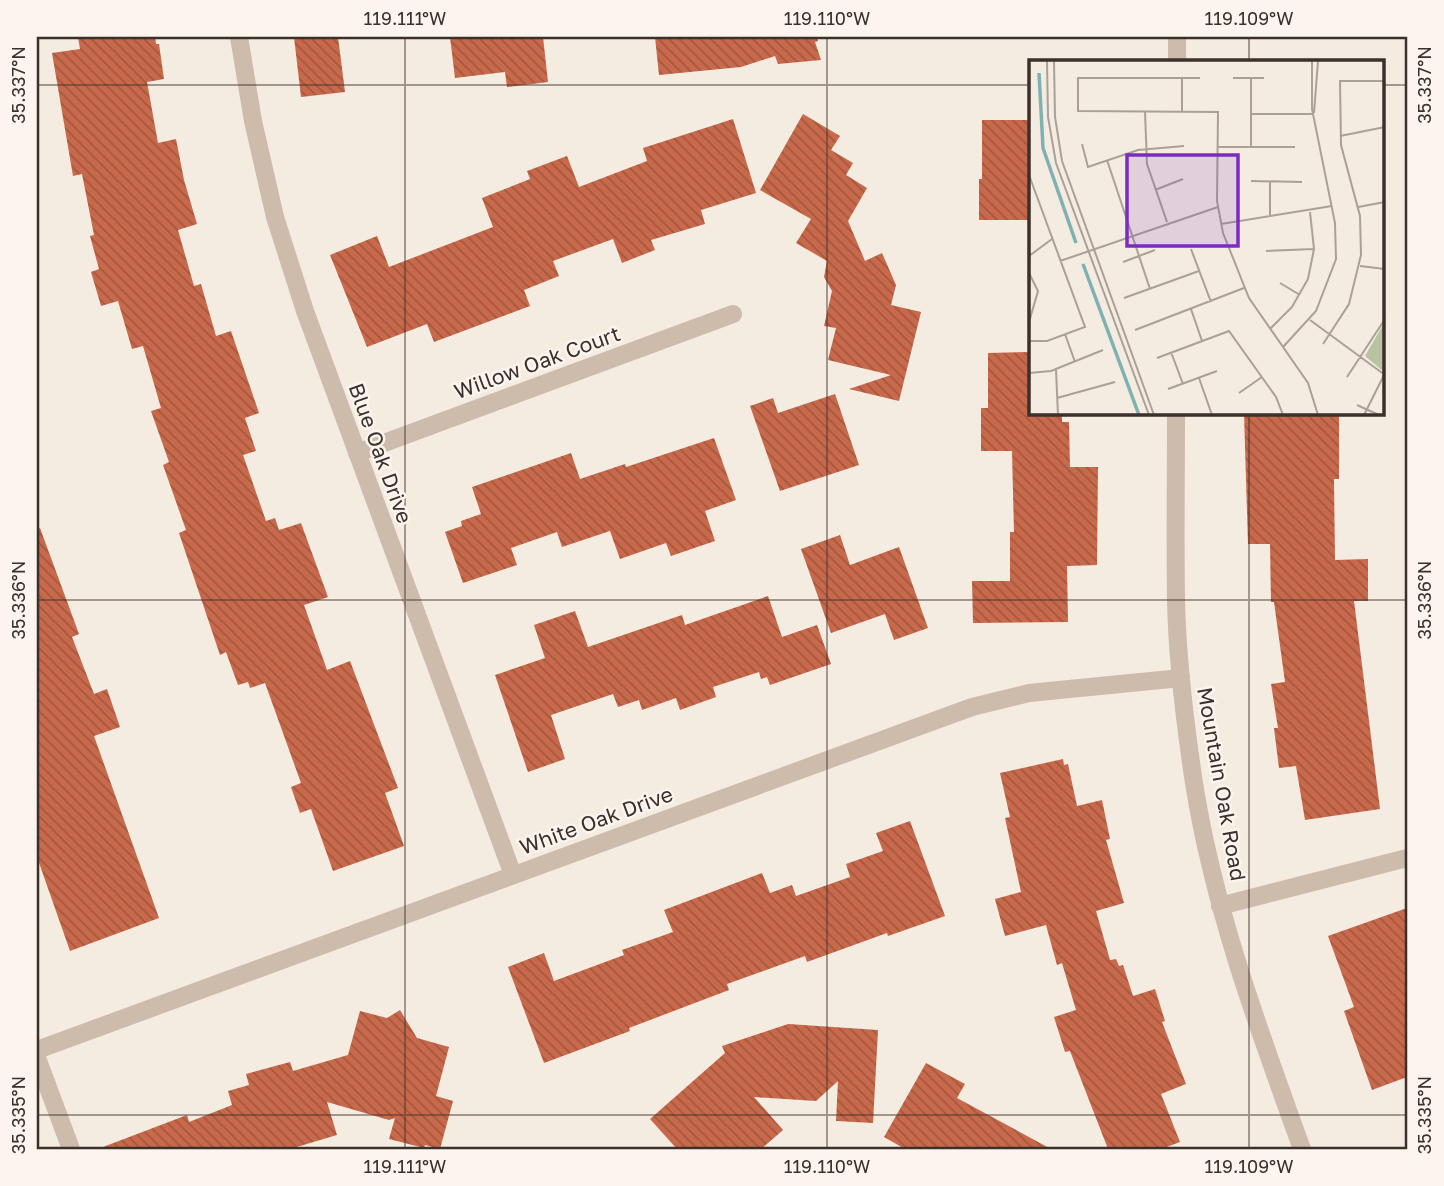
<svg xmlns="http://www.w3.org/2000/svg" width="1444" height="1186" font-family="'Golos Text',sans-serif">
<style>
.building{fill:url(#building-back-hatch)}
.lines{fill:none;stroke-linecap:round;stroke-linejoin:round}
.street{stroke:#cdbbac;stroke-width:18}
.ticks{fill:none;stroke:#3b302b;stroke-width:2;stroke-opacity:0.45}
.labels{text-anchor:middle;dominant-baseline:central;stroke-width:5;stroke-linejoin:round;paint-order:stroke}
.street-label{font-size:21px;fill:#3b302b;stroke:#fbf5ee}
.inset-river{fill:none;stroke:#7fb0b2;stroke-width:3.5}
.inset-road{fill:none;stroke:#aaa098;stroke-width:2}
.view{fill:#7b2cbf;fill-opacity:0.15;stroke:#7b2cbf;stroke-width:3.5}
.inset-edge{fill:none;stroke:#3b302b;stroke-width:3.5}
.neatline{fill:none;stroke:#3b302b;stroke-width:2.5}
.ticks-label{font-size:18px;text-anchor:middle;fill:#3b302b}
</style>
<defs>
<pattern id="building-back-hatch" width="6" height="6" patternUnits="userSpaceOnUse" patternTransform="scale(1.75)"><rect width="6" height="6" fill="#c8694b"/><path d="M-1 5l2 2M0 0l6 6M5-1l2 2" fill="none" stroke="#a4573f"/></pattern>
</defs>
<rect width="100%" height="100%" fill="#f4ebe1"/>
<g class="building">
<polygon points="78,37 155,37 156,44 159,44 164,79 147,82 158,143 176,139 184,180 197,224 178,230 194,286 201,284 216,336 231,331 259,413 245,418 256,451 243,455 266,521 275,518 279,530 301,523 328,597 304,605 327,670 350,661 398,788 385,793 404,846 333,871 311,809 300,813 291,787 301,783 265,683 250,688 248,682 238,685 226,652 220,655 179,533 186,530 163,465 169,462 151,411 161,408 143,346 132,349 118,301 101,306 91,272 99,269 90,236 94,235 82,174 73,176 52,53 80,49"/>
<polygon points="294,37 338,37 345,92 301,97"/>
<polygon points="450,37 543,37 548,82 507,87 505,72 455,78"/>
<polygon points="655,37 817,37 818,41 815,42 821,60 778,64 775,56 741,67 659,75"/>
<polygon points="803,114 840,136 831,150 853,163 846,175 867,188 848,221 865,261 882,253 896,285 891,305 921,312 899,401 849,389 891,375 828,360 836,328 824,326 832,291 824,277 827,261 796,243 811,219 760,190"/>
<polygon points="733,119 756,193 701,210 705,224 651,240 655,250 622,263 613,239 553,261 559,276 524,290 530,306 434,342 427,324 367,347 330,255 377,236 389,267 493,227 482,198 530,179 527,171 567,156 579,187 647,161 643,148"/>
<polygon points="982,120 1031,120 1031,220 979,220 979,179 982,179"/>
<polygon points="1031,352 1031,413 1062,413 1062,422 1069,422 1070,467 1098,467 1097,565 1067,566 1068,622 973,623 972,581 1010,581 1010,532 1014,532 1012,451 981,451 981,408 988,408 988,353"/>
<polygon points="835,394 859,465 780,491 750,406 773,398 778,413"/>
<polygon points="1244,413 1339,413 1339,479 1334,479 1335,560 1368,559 1368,601 1354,601 1380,809 1305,820 1296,766 1279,768 1274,728 1278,728 1271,684 1285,682 1274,602 1271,602 1270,544 1248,544"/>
<polygon points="714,438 736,500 705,511 715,541 671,556 666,543 620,559 610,531 562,547 557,532 511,548 517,565 463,583 445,532 462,526 461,521 481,514 472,487 571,453 580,479 625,464 626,467"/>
<polygon points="40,528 79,634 72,637 94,694 107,689 120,727 94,736 159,918 70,951 37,857 37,529"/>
<polygon points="840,535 850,565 899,547 928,628 894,640 885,614 831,633 801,549"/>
<polygon points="768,596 782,637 817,625 831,664 770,685 767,677 761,679 759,672 713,687 716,697 680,710 676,698 642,710 639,700 618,707 613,694 551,715 565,759 528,772 495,675 545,658 534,625 575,611 588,647 682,615 685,625"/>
<polygon points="1063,759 1064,765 1068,764 1077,806 1102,800 1110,839 1106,840 1124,903 1096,911 1110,960 1116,959 1119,966 1123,965 1133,996 1155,989 1165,1021 1162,1022 1186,1084 1161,1094 1180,1142 1161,1149 1108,1149 1070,1051 1065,1052 1054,1017 1076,1010 1062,963 1057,965 1046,925 1005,936 995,899 1021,892 1005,818 1010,817 1000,773"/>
<polygon points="910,821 945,916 888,936 887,933 807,962 805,956 727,984 729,990 629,1028 630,1031 544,1063 508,967 544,953 554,981 624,955 622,950 673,932 664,910 762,873 770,893 792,885 796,896 850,877 846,864 883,851 876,833"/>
<polygon points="1407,908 1407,1077 1372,1090 1344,1011 1354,1007 1328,936"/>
<polygon points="400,1010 417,1038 449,1047 436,1096 453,1101 440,1149 425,1145 424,1148 389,1139 395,1118 389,1120 327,1102 337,1135 290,1149 103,1149 103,1147 187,1115 189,1122 232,1105 228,1091 249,1085 246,1074 290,1062 293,1071 348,1055 360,1011 387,1018"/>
<polygon points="788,1024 878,1030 873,1123 836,1121 838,1081 816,1101 754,1097 783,1130 761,1149 677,1149 650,1119 725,1053 722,1046"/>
<polygon points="926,1063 965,1084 957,1098 1051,1149 905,1149 884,1137"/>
</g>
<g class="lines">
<g class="street">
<polyline points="239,37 253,121 275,217 305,311 513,875"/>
<polyline points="1177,61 1177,37"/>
<path d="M 1176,413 C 1176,475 1175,537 1176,599 C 1177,660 1185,723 1194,783 C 1214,910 1259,1030 1302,1149"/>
<polyline points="357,453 733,314"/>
<polyline points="1220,906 1407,858"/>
<polyline points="37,1050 972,707 1029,693 1181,678"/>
<polyline points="37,1058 71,1149"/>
</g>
</g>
<path class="ticks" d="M 405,37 L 405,1149M 827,37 L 827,1149M 1249,37 L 1249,61M 37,85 L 1031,85M 1383,85 L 1407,85M 1249,413 L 1249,1149M 37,600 L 1407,600M 37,1115 L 1407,1115"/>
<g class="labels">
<g class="street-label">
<text transform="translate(537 362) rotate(-20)">Willow Oak Court</text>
<text transform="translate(381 453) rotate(70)">Blue Oak Drive</text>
<text transform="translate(1222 784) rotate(80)">Mountain Oak Road</text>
<text transform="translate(596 820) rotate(-20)">White Oak Drive</text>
</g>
</g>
<g transform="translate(1029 60)">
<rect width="355" height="355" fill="#f4ebe1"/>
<path d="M 355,263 L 355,312 L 336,296 Z" fill="#b8c4a0"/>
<path class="inset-river" d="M 10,13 L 14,88 L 47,183M 54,204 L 110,355"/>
<path class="inset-road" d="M 18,1 L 19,57 L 27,103 L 120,355M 25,1 L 26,57 L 33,101 L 125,355M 171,18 L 49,18 L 49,51 L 189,52 L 188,141 L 194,173 L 220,238 L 279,323 L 289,355M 204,18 L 235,18M 116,52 L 118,104 L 138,162M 153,52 L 153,18M 285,53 L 289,1M 222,54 L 285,54M 311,76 L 356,67M 53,84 L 59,107 L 109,90 L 155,86M 188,87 L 266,87M 222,87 L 222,18M 78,100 L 121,229M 0,115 L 56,267 L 18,281 L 0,281M 222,121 L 273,122M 126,130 L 154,119M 329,147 L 356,142M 241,155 L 241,121M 192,164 L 303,146M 162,189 L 182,242M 237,191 L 285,189M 0,196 L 23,179M 31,201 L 189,147M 94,202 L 126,190M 331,206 L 356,209M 0,213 L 9,231 L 0,262M 251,223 L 271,235M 95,238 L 170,211M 162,249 L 173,281M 281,260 L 356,315M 241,269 L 263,247 L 279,219 L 285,189 L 281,152M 106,270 L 215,228M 36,274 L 46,302M 294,284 L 320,244 L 332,195 L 331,156 L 312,85 L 311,21 L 356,21M 254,287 L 287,251 L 307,199 L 306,163 L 283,49 L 283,1M 142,292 L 154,324M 128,298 L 200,271 L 247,337 L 254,355M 27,310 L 29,355M 0,313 L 22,311 L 74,290M 318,317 L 356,259M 170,318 L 183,355M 139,329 L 188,311M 210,333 L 233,317M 28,338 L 86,322M 328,345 L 350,355M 335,355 L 355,315"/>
<path class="view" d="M 98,95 L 209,95 L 209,186 L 98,186 Z"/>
<rect width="355" height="355" class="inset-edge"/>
</g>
<rect width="1444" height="1186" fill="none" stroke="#fbf5ee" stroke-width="77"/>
<rect x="38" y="38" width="1368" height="1110" class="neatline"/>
<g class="ticks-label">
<text x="405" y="25">119.111°W</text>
<text x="827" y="25">119.110°W</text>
<text x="1249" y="25">119.109°W</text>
<text transform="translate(19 85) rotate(-90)" y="6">35.337°N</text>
<text transform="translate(1425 85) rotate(-90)" y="6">35.337°N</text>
<text transform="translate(19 600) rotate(-90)" y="6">35.336°N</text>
<text transform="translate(1425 600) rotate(-90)" y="6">35.336°N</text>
<text transform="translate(19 1115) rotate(-90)" y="6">35.335°N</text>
<text transform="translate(1425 1115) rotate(-90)" y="6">35.335°N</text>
<text x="405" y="1173">119.111°W</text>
<text x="827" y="1173">119.110°W</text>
<text x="1249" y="1173">119.109°W</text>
</g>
</svg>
